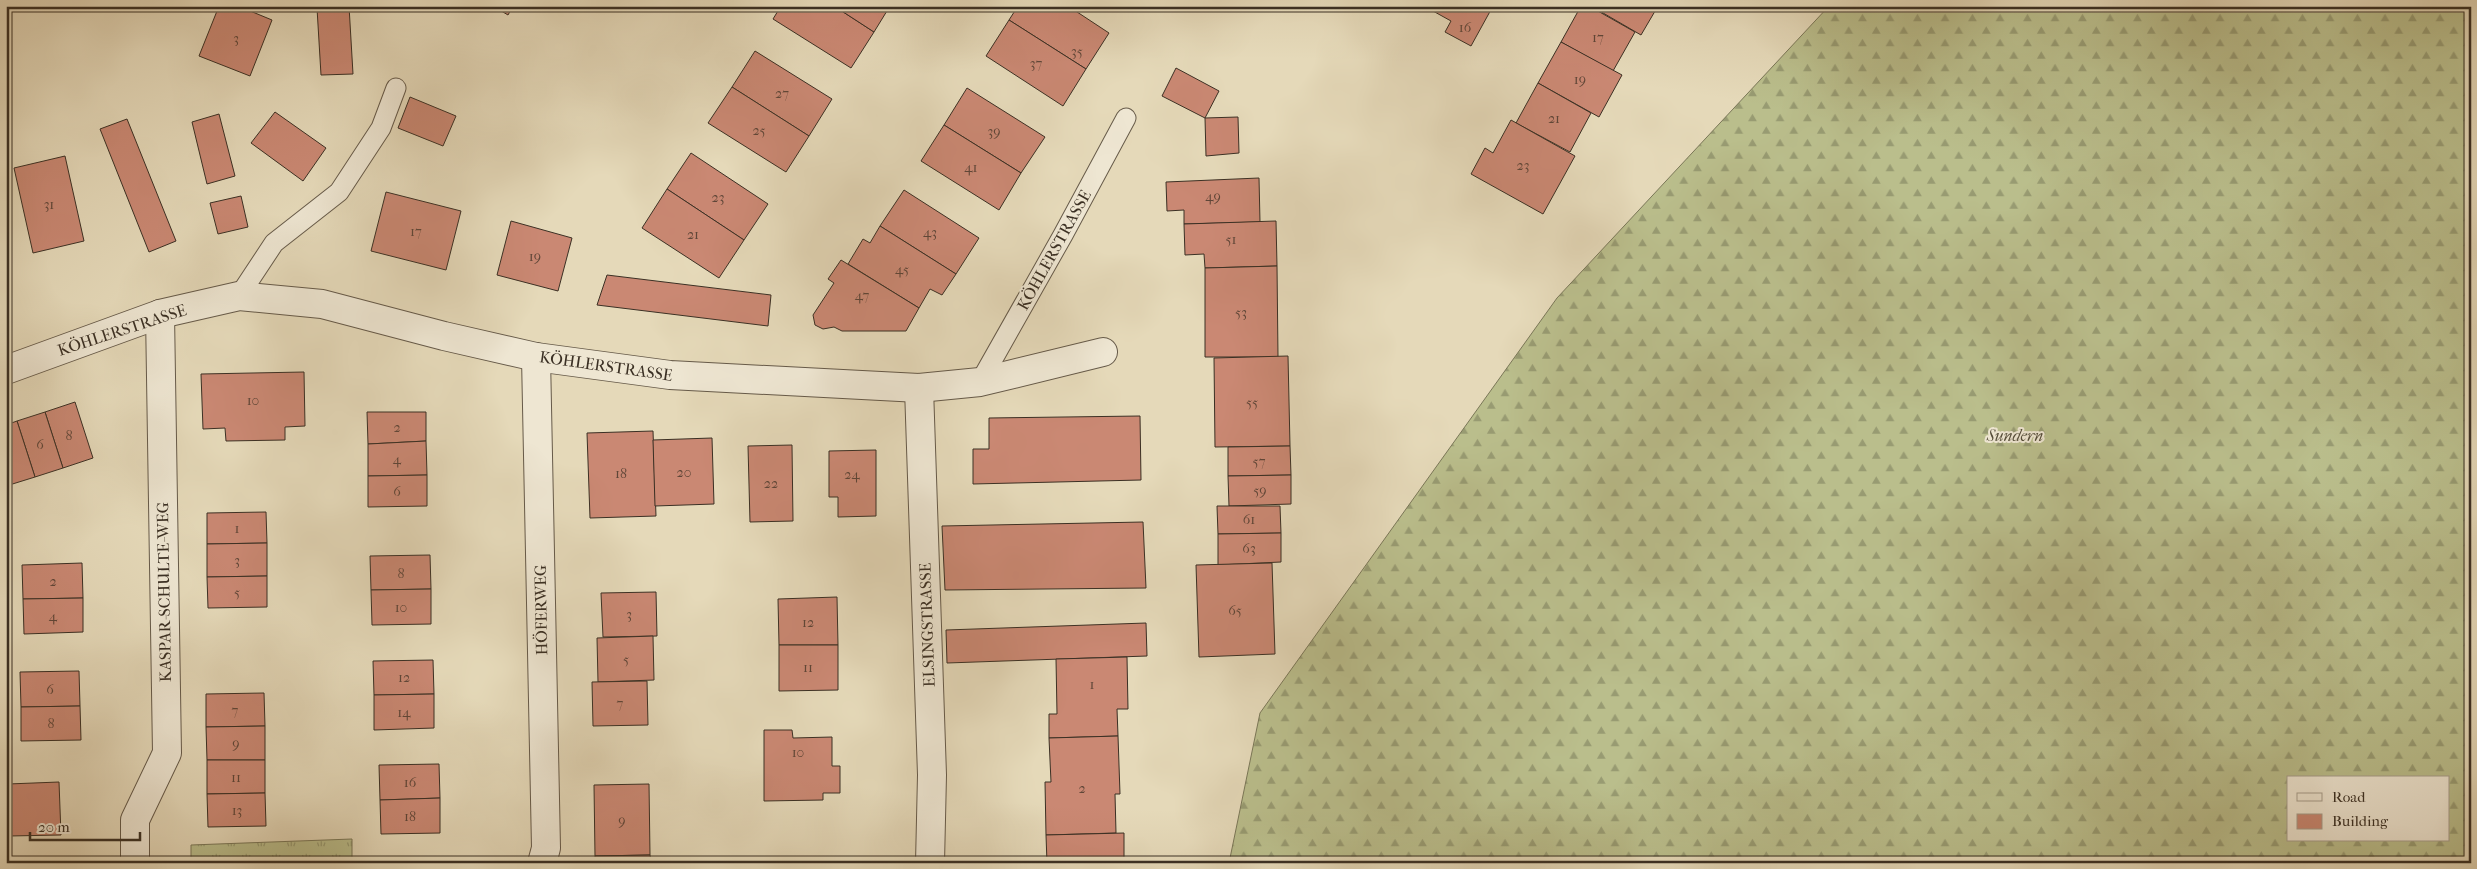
<svg xmlns="http://www.w3.org/2000/svg" width="2477" height="869" font-family="'IM FELL French Canon',serif">
<style>
.grass{fill:url(#grass-tufts);stroke:#7a7758}
.forest{fill:url(#forest-firs);stroke:#7a7758;fill-rule:evenodd}
.building{fill:#ca8873;stroke:#3b3024}
.lines{fill:none;stroke-linecap:round;stroke-linejoin:round}
.lane-casing{stroke:#665a49;stroke-width:21}
.street-casing{stroke:#665a49;stroke-width:30}
.lane{stroke:#eee6d2;stroke-width:19}
.street{stroke:#eee6d2;stroke-width:28}
.labels{text-anchor:middle;dominant-baseline:central;stroke-width:4;stroke-linejoin:round;paint-order:stroke}
.number-label{font-size:14px;fill:#5f4638}
.street-label{font-size:16px;fill:#3b3024;stroke:#eee6d2}
.park-label{font-size:16px;font-style:italic;fill:#544c39;stroke:#eee6d2}
</style>
<defs>
<pattern id="grass-tufts" width="24" height="20" patternUnits="userSpaceOnUse" patternTransform="scale(1.25)"><rect width="24" height="20" fill="#babe8c"/><path d="M3 7l-1-3M5 7V3M7 7l1-3M15 17l-1-3M17 17v-4M19 17l1-3" fill="none" stroke="#989b72"/></pattern>
<pattern id="forest-firs" width="22" height="20" patternUnits="userSpaceOnUse" patternTransform="scale(1.25)"><rect width="22" height="20" fill="#babe8c"/><path d="M5 1l3.5 6h-7zM16 11l3.5 6h-7z" fill="#989b72"/></pattern>
</defs>
<rect width="100%" height="100%" fill="#e5d9b9"/>
<filter id="stains"><feTurbulence type="fractalNoise" baseFrequency=".004" numOctaves="4"/><feColorMatrix values="0 0 0 0 .2 0 0 0 0 .09 0 0 0 0 .02 0 0 0 .5 -.17"/></filter>
<radialGradient id="worn" r=".72"><stop offset=".6" stop-color="#630" stop-opacity="0"/><stop offset="1" stop-color="#630" stop-opacity=".3"/></radialGradient>
<polygon class="grass" points="352,839 352,863 191,863 191,845"/>
<path class="forest" d="M 1829,6 L 2471,6 L 2471,863 L 1229,863 L 1260,713 L 1557,298 ZM 2288,778 L 2448,778 L 2448,840 L 2288,840 Z"/>
<g class="building">
<polygon points="219,6 238,6 272,20 250,76 199,56"/>
<polygon points="349,6 353,74 321,75 317,8"/>
<polygon points="493,6 513,6 508,15"/>
<polygon points="781,6 834,6 874,32 851,68 773,19"/>
<polygon points="834,6 890,6 874,32"/>
<polygon points="1018,6 1068,6 1109,33 1086,69 1009,20"/>
<polygon points="1424,6 1493,6 1471,46 1445,32 1451,21"/>
<polygon points="1581,6 1589,6 1635,32 1613,71 1561,42"/>
<polygon points="1591,6 1658,6 1641,35"/>
<polygon points="1009,20 1086,69 1063,106 986,56"/>
<polygon points="1561,42 1622,75 1599,117 1538,83"/>
<polygon points="755,51 832,99 809,136 732,87"/>
<polygon points="1176,68 1219,91 1205,118 1162,96"/>
<polygon points="1538,83 1591,113 1570,152 1516,123"/>
<polygon points="732,87 809,136 786,172 708,123"/>
<polygon points="967,88 1045,137 1021,173 944,125"/>
<polygon points="410,97 456,116 443,146 398,128"/>
<polygon points="275,112 326,148 303,181 251,143"/>
<polygon points="219,114 235,176 207,184 192,122"/>
<polygon points="1238,117 1239,153 1206,156 1205,118"/>
<polygon points="127,119 176,241 149,252 100,129"/>
<polygon points="1511,120 1575,156 1543,214 1471,174 1485,148 1493,153"/>
<polygon points="944,125 1021,173 999,210 921,161"/>
<polygon points="691,153 768,204 744,240 667,189"/>
<polygon points="65,156 84,241 33,253 14,168"/>
<polygon points="1259,178 1260,222 1184,224 1184,210 1167,211 1166,182"/>
<polygon points="667,189 744,240 719,278 642,228"/>
<polygon points="904,190 979,238 956,274 880,226"/>
<polygon points="386,192 461,211 446,270 371,251"/>
<polygon points="241,196 248,227 218,234 210,203"/>
<polygon points="511,221 572,238 558,291 497,275"/>
<polygon points="1276,221 1277,266 1205,268 1204,254 1185,255 1184,224"/>
<polygon points="880,226 956,274 942,295 930,289 919,308 848,264 863,239 870,243"/>
<polygon points="841,260 919,308 906,331 842,331 834,327 823,329 815,325 813,315 834,283 828,279"/>
<polygon points="1277,266 1278,357 1205,357 1205,268"/>
<polygon points="607,275 771,295 768,326 597,305"/>
<polygon points="1288,356 1290,446 1215,447 1214,358"/>
<polygon points="304,372 305,426 285,427 285,440 226,441 225,428 203,429 201,374"/>
<polygon points="75,402 93,458 63,468 45,412"/>
<polygon points="45,412 63,468 35,477 17,421"/>
<polygon points="367,412 426,412 426,441 368,444"/>
<polygon points="1140,416 1141,480 973,484 973,449 989,449 989,418"/>
<polygon points="17,421 35,477 6,486 6,425"/>
<polygon points="653,431 656,516 590,518 587,433"/>
<polygon points="712,438 714,504 655,506 653,440"/>
<polygon points="426,441 427,475 368,476 368,444"/>
<polygon points="792,445 793,521 750,522 748,446"/>
<polygon points="1290,446 1291,475 1228,476 1228,447"/>
<polygon points="876,450 876,516 838,517 838,497 829,497 829,451"/>
<polygon points="427,475 427,506 368,507 368,476"/>
<polygon points="1291,475 1291,504 1229,506 1228,476"/>
<polygon points="1217,506 1280,506 1281,533 1218,534"/>
<polygon points="266,512 267,543 207,544 207,513"/>
<polygon points="1143,522 1146,588 945,590 942,526"/>
<polygon points="1281,533 1281,562 1218,565 1218,534"/>
<polygon points="267,543 267,576 207,577 207,544"/>
<polygon points="430,555 431,589 371,590 370,556"/>
<polygon points="82,563 83,598 23,599 22,565"/>
<polygon points="1272,563 1275,654 1199,657 1196,565"/>
<polygon points="267,576 267,607 208,608 207,577"/>
<polygon points="431,589 431,624 372,625 371,590"/>
<polygon points="656,592 657,636 603,637 601,593"/>
<polygon points="837,597 838,645 779,645 778,599"/>
<polygon points="83,598 83,632 24,634 23,599"/>
<polygon points="1146,623 1147,656 947,663 946,630"/>
<polygon points="653,636 654,680 598,682 597,638"/>
<polygon points="779,645 838,645 838,690 779,691"/>
<polygon points="1127,657 1128,709 1117,709 1118,736 1049,738 1049,714 1057,714 1056,659"/>
<polygon points="433,660 434,694 374,695 373,661"/>
<polygon points="79,671 80,706 21,707 20,672"/>
<polygon points="647,681 648,725 593,726 592,682"/>
<polygon points="264,693 265,726 206,727 206,694"/>
<polygon points="434,694 434,728 374,730 374,695"/>
<polygon points="80,706 81,740 21,741 21,707"/>
<polygon points="265,726 265,760 207,760 206,727"/>
<polygon points="764,730 792,730 793,738 832,737 832,766 840,766 840,793 823,793 823,800 764,801"/>
<polygon points="1118,736 1120,794 1115,794 1116,833 1046,835 1045,782 1051,782 1049,738"/>
<polygon points="207,760 265,760 265,793 207,794"/>
<polygon points="439,764 440,798 380,800 379,765"/>
<polygon points="59,782 61,835 9,836 8,784"/>
<polygon points="649,784 650,855 595,856 594,785"/>
<polygon points="265,793 266,826 208,827 207,794"/>
<polygon points="440,798 440,833 381,834 380,800"/>
<polygon points="1124,833 1124,863 1047,863 1046,835"/>
<polygon points="650,855 651,863 595,863 595,856"/>
</g>
<g class="lines">
<defs>
<g id="lane">
<polyline points="239,296 274,243 339,192 381,128 396,88"/>
<polyline points="980,382 1063,235 1126,118"/>
</g>
<g id="street">
<polyline points="536,357 546,848 542,863"/>
<polyline points="6,370 160,314 239,296 322,304 444,336 536,357 670,375 919,388 980,382 1103,352"/>
<polyline points="919,388 932,775 930,863"/>
<polyline points="135,863 135,820 167,753 160,314"/>
</g>
</defs>
<use href="#lane" class="lane-casing"/>
<use href="#street" class="street-casing"/>
<use href="#lane" class="lane"/>
<use href="#street" class="street"/>
</g>
<g class="labels">
<g class="number-label">
<text x="1465" y="27">16</text>
<text x="1598" y="37">17</text>
<text x="236" y="38">3</text>
<text x="1077" y="51">35</text>
<text x="1036" y="63">37</text>
<text x="1580" y="79">19</text>
<text x="782" y="93">27</text>
<text x="1554" y="118">21</text>
<text x="759" y="130">25</text>
<text x="994" y="131">39</text>
<text x="1523" y="165">23</text>
<text x="971" y="167">41</text>
<text x="1213" y="196">49</text>
<text x="718" y="197">23</text>
<text x="49" y="204">31</text>
<text x="416" y="231">17</text>
<text x="930" y="232">43</text>
<text x="693" y="234">21</text>
<text x="1231" y="239">51</text>
<text x="535" y="256">19</text>
<text x="902" y="269">45</text>
<text x="862" y="295">47</text>
<text x="1241" y="312">53</text>
<text x="253" y="400">10</text>
<text x="1252" y="402">55</text>
<text x="397" y="427">2</text>
<text x="69" y="435">8</text>
<text x="40" y="444">6</text>
<text x="397" y="459">4</text>
<text x="1259" y="461">57</text>
<text x="684" y="472">20</text>
<text x="621" y="473">18</text>
<text x="852" y="474">24</text>
<text x="771" y="483">22</text>
<text x="1260" y="490">59</text>
<text x="397" y="491">6</text>
<text x="1249" y="519">61</text>
<text x="237" y="528">1</text>
<text x="1249" y="548">63</text>
<text x="237" y="560">3</text>
<text x="401" y="573">8</text>
<text x="53" y="581">2</text>
<text x="237" y="592">5</text>
<text x="401" y="607">10</text>
<text x="1235" y="610">65</text>
<text x="629" y="614">3</text>
<text x="53" y="616">4</text>
<text x="808" y="622">12</text>
<text x="626" y="659">5</text>
<text x="808" y="667">11</text>
<text x="404" y="677">12</text>
<text x="1092" y="684">1</text>
<text x="50" y="689">6</text>
<text x="620" y="703">7</text>
<text x="235" y="710">7</text>
<text x="404" y="712">14</text>
<text x="51" y="723">8</text>
<text x="236" y="743">9</text>
<text x="798" y="752">10</text>
<text x="236" y="777">11</text>
<text x="410" y="782">16</text>
<text x="1082" y="788">2</text>
<text x="237" y="810">13</text>
<text x="410" y="816">18</text>
<text x="622" y="820">9</text>
</g>
<g class="street-label">
<text transform="translate(1054 250) rotate(-61)">KÖHLERSTRASSE</text>
<text transform="translate(122 330) rotate(-18)">KÖHLERSTRASSE</text>
<text transform="translate(606 366) rotate(8)">KÖHLERSTRASSE</text>
<text transform="translate(164 592) rotate(-91)">KASPAR-SCHULTE-WEG</text>
<text transform="translate(541 610) rotate(-91)">HÖFERWEG</text>
<text transform="translate(927 625) rotate(-92)">ELSINGSTRASSE</text>
</g>
<g class="park-label">
<text x="2015" y="435">Sundern</text>
</g>
</g>
<rect width="2477" height="869" fill="none" stroke="#e5d9b9" stroke-width="25"/>
<rect x="8" y="8" width="2462" height="854" fill="none" stroke="#3b3024" stroke-width="2.5"/>
<rect x="12" y="12" width="2452" height="844" fill="none" stroke="#3b3024"/>
<rect x="2287" y="776" width="162" height="65" fill="#eee6d2" stroke="#a69d8c"/>
<rect x="2297" y="793" width="25" height="8" fill="#eee6d2" stroke="#a69d8c"/>
<text x="2332" y="802" font-size="15" fill="#3b3024">Road</text>
<rect x="2297" y="814" width="25" height="15" fill="#ca8873" stroke="#a69d8c"/>
<text x="2332" y="826" font-size="15" fill="#3b3024">Building</text>
<path d="M30 832v8h110v-8" fill="none" stroke="#3b3024" stroke-width="2.5"/>
<text x="38" y="832" font-size="15" fill="#3b3024" stroke="#eee6d2" stroke-width="4" paint-order="stroke">20 m</text>
<rect width="100%" height="100%" filter="url(#stains)"/>
<rect width="100%" height="100%" fill="url(#worn)"/>
</svg>
